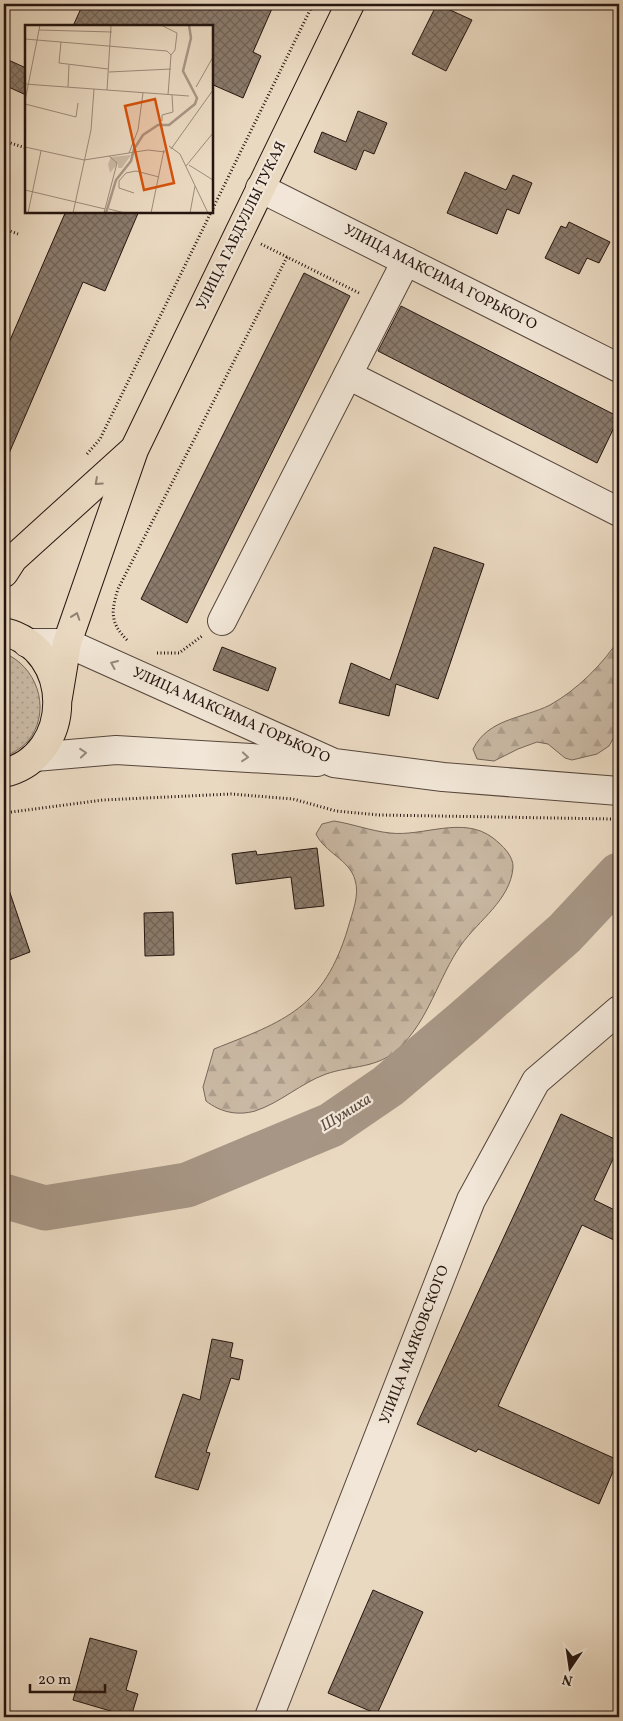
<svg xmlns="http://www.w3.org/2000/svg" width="623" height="1721" font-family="Vollkorn,serif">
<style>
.green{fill:url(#green-dots);stroke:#77665a}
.forest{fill:url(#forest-firs);stroke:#77665a}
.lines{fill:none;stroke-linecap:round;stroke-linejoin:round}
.river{stroke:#a79685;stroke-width:45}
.building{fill:url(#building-cross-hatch);stroke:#251510}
.minor-casing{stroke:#56463c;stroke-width:30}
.major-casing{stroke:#251510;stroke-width:30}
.path{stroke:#251510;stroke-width:3;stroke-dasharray:1 2.5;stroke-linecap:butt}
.minor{stroke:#f1e6d7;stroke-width:28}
.major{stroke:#ead9c1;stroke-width:28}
.oneway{stroke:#918171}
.oneway2{stroke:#95887d}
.labels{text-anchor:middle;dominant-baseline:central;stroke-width:4.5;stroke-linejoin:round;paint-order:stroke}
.street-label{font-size:15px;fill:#251510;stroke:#f1e6d7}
.water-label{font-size:16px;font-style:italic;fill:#59493f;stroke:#f1e6d7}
.inset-river{fill:none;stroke:#a79685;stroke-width:2.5}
.inset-road{fill:none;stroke:#9b8b7a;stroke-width:1}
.view{fill:#d4520c;fill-opacity:0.15;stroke:#d4520c;stroke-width:2.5}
.inset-edge{fill:none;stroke:#251510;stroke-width:2.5}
</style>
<defs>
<pattern id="green-dots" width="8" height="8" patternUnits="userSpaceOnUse" patternTransform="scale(1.25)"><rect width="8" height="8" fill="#c9b8a3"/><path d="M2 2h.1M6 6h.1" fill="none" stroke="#ac9d8b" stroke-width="1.8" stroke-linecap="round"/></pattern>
<pattern id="forest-firs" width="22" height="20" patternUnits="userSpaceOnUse" patternTransform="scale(1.25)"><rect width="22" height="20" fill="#c9b8a3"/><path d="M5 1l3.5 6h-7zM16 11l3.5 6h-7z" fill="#ac9d8b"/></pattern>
<pattern id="building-cross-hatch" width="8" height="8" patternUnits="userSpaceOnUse" patternTransform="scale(1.25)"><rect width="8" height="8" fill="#8b7b6c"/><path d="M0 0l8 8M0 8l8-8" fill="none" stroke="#716457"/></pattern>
</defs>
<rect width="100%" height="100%" fill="#ead9c1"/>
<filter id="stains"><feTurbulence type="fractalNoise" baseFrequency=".004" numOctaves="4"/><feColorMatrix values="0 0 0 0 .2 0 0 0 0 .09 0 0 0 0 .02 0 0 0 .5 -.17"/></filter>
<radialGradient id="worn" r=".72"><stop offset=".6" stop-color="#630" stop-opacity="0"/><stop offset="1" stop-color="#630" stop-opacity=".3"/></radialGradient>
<path class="green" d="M 4,653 C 36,666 51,707 31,737 C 24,747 14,752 4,758 Z"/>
<g class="forest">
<path d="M 619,639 L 619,728 L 609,746 L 597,754 L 572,760 L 565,758 L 548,744 L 537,742 L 518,749 L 494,761 L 477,759 L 473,749 C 489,718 522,719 550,705 C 577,690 603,664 619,639 Z"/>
<path d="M 334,821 C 353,824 371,831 390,833 C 423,837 463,815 493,838 C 502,845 514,856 513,868 C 510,900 479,920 461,945 C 438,978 429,1020 399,1048 C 378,1069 352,1065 326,1074 C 301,1083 280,1103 255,1111 C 237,1116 220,1112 206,1101 L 203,1087 L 214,1049 C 285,1021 324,1008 348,928 C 352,913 360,895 355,880 C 350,860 324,852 316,834 L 322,824 Z"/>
</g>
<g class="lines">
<polyline class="river" points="4,1196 45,1208 187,1185 331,1125 388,1086 465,1021 565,933 619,875"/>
</g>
<g class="building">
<polygon points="83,4 274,4 253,52 261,56 243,98 211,84 211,26 73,26"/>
<polygon points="437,4 472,20 446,71 412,54"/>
<polygon points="4,58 26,68 26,95 4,85"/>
<polygon points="358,111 387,123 374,154 364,150 356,170 314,152 322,132 346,142"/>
<polygon points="465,172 506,190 513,175 532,183 519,214 507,209 497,234 447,213"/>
<polygon points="66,211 139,211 105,291 83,282 4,465 4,354"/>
<polygon points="569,222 610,242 599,263 587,258 579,274 545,258 561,226 566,228"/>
<polygon points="304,273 350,296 187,623 141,599"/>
<polygon points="401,306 619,417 597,463 378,351"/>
<polygon points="434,547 484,564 438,699 396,684 389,716 339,703 351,663 390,680"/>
<polygon points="222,647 276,668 268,691 213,670"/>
<polygon points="317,848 324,906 295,909 291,877 236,884 232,854 256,851 257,855"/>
<polygon points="7,884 30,952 4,962 4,885"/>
<polygon points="173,912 174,955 145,956 144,913"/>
<polygon points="561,1114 619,1141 619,1146 594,1200 619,1212 619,1228 614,1240 582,1225 498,1406 618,1460 599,1504 478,1449 476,1452 417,1424"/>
<polygon points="212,1339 233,1343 230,1357 243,1360 239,1380 231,1378 206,1452 210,1453 198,1490 155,1477 183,1394 200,1400"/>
<polygon points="373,1590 423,1612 377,1714 328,1693"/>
<polygon points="90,1638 137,1651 126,1690 138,1694 131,1717 73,1700"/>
</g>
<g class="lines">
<defs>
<g id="minor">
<polyline points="260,188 619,368"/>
<polyline points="348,375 619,512"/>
<polyline points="222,621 406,261"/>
<polyline points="27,643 67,643 334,763 443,777 619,791"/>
<polyline points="35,757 116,750 317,762"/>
<polyline points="269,1717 471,1200 536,1081 619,1010"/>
</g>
<g id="major">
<polyline points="4,573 13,559 131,452"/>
<path d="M 4,632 C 75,649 75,756 4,773"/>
<polyline points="58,697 67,643 134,450 350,4"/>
</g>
</defs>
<use href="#minor" class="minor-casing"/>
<use href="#major" class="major-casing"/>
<g class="path">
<polyline points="4,141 26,148"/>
<polyline points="4,229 18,234"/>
<polyline points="261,244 361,294"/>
<polyline points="87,454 100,439 313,4"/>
<path d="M 127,640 C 110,623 111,611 118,589 L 287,257"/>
<polyline points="157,653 179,653 202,636"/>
<polyline points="4,813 103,800 231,794 293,799 336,811 379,815 613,819"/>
</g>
<use href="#minor" class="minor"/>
<use href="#major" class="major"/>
</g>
<defs><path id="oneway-chevron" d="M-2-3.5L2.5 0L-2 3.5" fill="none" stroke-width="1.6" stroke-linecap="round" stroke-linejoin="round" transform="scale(1.25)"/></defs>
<g class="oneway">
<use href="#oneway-chevron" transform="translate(98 482) rotate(138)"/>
<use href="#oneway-chevron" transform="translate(76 616) rotate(-71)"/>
</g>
<g class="oneway2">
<use href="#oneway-chevron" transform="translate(114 664) rotate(-156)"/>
<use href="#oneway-chevron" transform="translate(83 753) rotate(-5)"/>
<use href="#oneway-chevron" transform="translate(245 757) rotate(5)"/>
</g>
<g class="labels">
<g class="street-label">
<text transform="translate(242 226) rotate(-64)">УЛИЦА ГАБДУЛЛЫ ТУКАЯ</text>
<text transform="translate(440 278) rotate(27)">УЛИЦА МАКСИМА ГОРЬКОГО</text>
<text transform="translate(231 716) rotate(24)">УЛИЦА МАКСИМА ГОРЬКОГО</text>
<text transform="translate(415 1345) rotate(-69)">УЛИЦА МАЯКОВСКОГО</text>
</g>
<g class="water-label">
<text transform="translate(346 1113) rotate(-32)">Шумиха</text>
</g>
</g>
<g transform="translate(25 25)">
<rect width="188" height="188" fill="#ead9c1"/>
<path d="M 106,130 L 97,143 L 93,143 L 93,138 L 85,148 L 83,139 L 86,132 Z" fill="#c9b8a3"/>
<path class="inset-river" d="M 81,188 L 91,155 L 106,136 L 109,124 L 118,110 L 133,100 L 144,100 L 170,79 L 172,73 L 158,46 L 166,13 L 164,0"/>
<path class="inset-road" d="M 136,0 L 152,8 L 150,25 L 146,30 L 143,70M 14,5 L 87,7M 0,14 L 142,26 L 146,30M 36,17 L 34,38 L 83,44M 84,47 L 146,44M 0,59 L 164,71M 43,62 L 44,40M 171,62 L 188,32M 82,65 L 86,1M 0,76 L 15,0M 0,79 L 51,92 L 53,78M 137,96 L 137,90 L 148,87 L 147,70M 144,121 L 155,129 L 183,188M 0,122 L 59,135 L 123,125 L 140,127M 146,124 L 188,65M 104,128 L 113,105 L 118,68M 164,140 L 188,155M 161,141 L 188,108M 0,165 L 80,184M 109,168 L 94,163 L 94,156 L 101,148 L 111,146 L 134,152M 84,184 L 100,188M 3,188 L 16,126M 48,188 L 66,105 L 69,64M 79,188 L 92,138 L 84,131M 126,188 L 139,125M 165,188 L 170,161"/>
<path class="view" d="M 130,74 L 149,158 L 119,165 L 100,81 Z"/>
<rect width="188" height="188" class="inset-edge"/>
</g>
<rect width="623" height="1721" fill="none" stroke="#ead9c1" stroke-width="20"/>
<rect x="5" y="5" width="613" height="1711" fill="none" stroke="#251510" stroke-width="2.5"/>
<rect x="10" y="10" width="603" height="1701" fill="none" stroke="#251510"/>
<g transform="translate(570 1668) rotate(193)" stroke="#f1e6d7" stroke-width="4" paint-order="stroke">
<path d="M0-4L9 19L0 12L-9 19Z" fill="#251510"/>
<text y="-8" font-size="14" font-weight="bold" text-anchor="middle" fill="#251510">N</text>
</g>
<path d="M30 1684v8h75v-8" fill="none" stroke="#251510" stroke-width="2.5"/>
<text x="38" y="1684" font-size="15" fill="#251510" stroke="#f1e6d7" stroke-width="4" paint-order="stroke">20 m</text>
<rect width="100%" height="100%" filter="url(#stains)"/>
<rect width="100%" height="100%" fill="url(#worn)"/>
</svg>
